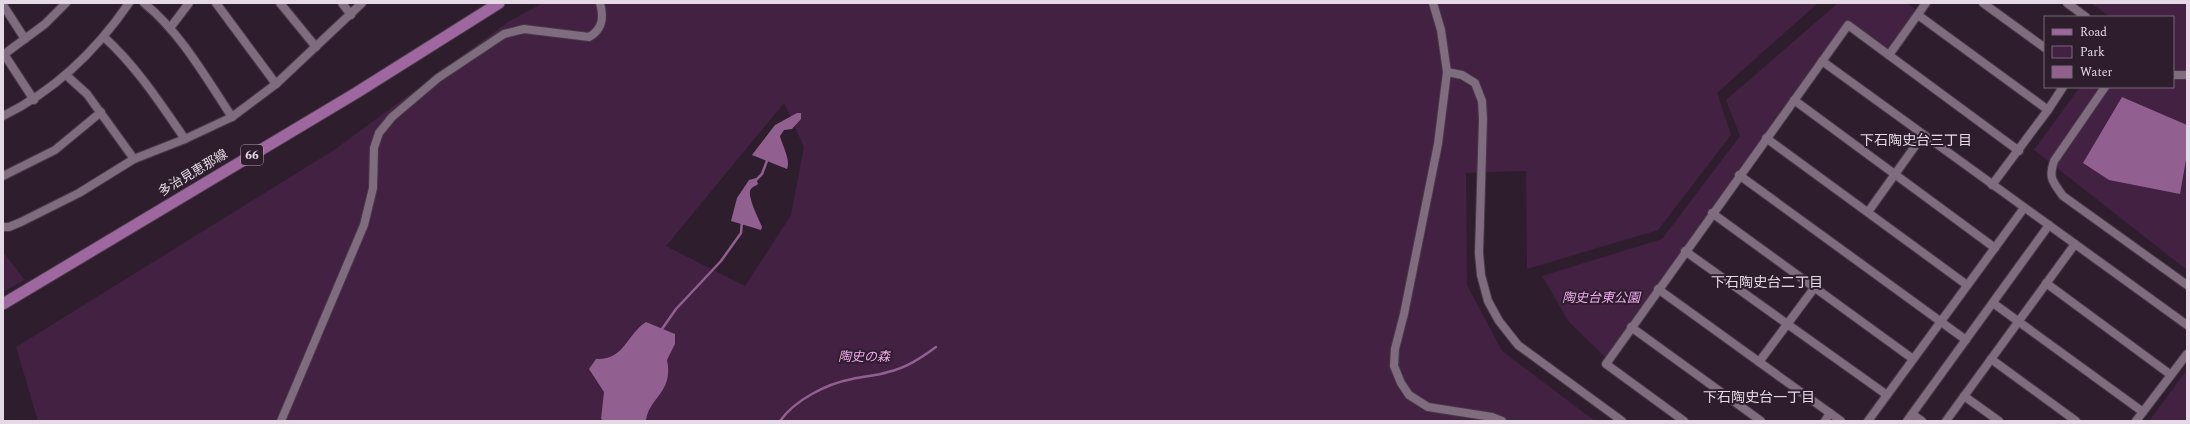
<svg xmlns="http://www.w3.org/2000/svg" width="2190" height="424" font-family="Spectral,'Noto Sans JP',serif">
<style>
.green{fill:#422142;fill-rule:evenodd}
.water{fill:#916090}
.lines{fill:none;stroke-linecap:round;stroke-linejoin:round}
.stream{stroke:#916090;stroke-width:2.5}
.minor-casing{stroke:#473947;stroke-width:10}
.major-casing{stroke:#473947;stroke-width:13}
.minor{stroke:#7f6c7e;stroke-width:8}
.major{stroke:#9f679f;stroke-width:11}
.labels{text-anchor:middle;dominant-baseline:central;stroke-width:4;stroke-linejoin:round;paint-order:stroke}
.shield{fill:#2e1e2d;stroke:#ada1ad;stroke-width:1}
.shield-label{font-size:12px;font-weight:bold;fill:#e4d9e4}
.street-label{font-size:13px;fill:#e4d9e4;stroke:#2e1e2d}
.park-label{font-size:13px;font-style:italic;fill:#f0a9ef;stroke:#2e1e2d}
.neighbourhood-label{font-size:14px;fill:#e4d9e4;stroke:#2e1e2d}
</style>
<rect width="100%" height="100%" fill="#2e1e2d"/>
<g class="green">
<path d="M 543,3 L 1818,3 L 1717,93 L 1731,135 L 1658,230 L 1527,269 L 1526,171 L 1466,173 L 1467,285 L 1502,351 L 1595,421 L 38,421 L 16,347 L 334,150 L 508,22 ZM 784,103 L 804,147 L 791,215 L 745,286 L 666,246 Z"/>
<polygon points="1838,3 1906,3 1917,10 1889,50 1847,20 1606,358 1569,322 1542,276 1662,239 1740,136 1726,100"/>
<polygon points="2091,3 2187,3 2187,270 2034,150 2080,87 2173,87 2173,17 2110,17"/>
<polygon points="3,252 25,280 3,292"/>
<polygon points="2187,370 2187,421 2149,421"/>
</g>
<g class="water">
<polygon points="2122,97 2187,125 2187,154 2180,194 2109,180 2083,163"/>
<path d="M 797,113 L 801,113 L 801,119 L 792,129 L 784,130 L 780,136 C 782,145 791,160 787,169 L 752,155 L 775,125 Z"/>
<path d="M 756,178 L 758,184 C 756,186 753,186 751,189 C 746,195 759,219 762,227 L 761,230 L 731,221 L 737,198 L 749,180 Z"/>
<path d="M 646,322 L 675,334 L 675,344 L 667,360 C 674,393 648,398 646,421 L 604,421 L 601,419 L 604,392 L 589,369 L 596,359 C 625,360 626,335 646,322 Z"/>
</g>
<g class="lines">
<g class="stream">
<polyline points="755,181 762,174 768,158"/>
<polyline points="662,329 676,309 721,261 741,233 742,221"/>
<path d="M 780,421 C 795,400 826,384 852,379 C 864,376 876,376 888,372 C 906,368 921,358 936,347"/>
</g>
<defs>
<g id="minor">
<path d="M 144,3 C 181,33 206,78 232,117"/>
<polyline points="216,3 276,84"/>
<polyline points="280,3 316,47"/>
<polyline points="342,3 351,15"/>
<polyline points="1433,3 1441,30 1447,72 1438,144 1404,314 1395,349 1394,366 1401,383 1409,395 1428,407 1492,417 1502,421"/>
<polyline points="1983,3 2045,48"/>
<polyline points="2067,3 2086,17"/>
<polyline points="3,5 25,39"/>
<polyline points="1918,15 2048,110 1992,185"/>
<polyline points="170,28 189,3"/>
<path d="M 104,37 C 137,67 160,103 185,139"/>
<polyline points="4,54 34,100"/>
<polyline points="3,55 45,24 66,3"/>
<polyline points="1889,55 1926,3"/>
<polyline points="1822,61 2187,325"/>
<polyline points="1447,72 1462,75 1475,83 1482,101 1483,119 1479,253 1481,275 1488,301 1499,321 1518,345 1622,421"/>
<polyline points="66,75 87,94 134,159"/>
<polyline points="2173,75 2187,75"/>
<path d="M 2105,87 L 2054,161 C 2048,178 2053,182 2063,196 L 2187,285"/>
<polyline points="1794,100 1995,248"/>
<polyline points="2048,110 2063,87"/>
<path d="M 3,116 C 56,90 96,51 129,3"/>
<polyline points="1766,138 1967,285"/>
<polyline points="1739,175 1966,340"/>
<polyline points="3,176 55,150 101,112"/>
<polyline points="1868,212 1923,135"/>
<polyline points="1712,213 1913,359"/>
<polyline points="3,227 9,227 21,222 79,193 134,159 185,139 232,117 276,84 362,3"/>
<polyline points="1685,251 1887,395"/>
<polyline points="2046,283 2171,375"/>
<polyline points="1658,289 1841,421"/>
<polyline points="1993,303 2143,412"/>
<polyline points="1631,327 1761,421"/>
<polyline points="1991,359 2076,421"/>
<polyline points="1759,362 1815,287"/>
<polyline points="1964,396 1999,421"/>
<polyline points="1912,414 1922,421"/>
<path d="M 281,421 L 364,225 L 373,188 L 374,148 L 379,133 L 392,117 L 438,78 L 504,34 L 524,29 L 589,37 C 603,29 604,17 600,3"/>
<polyline points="1684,421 1606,364 1848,25 2019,151"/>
<polyline points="1825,421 1830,413"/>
<polyline points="1868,421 2024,208"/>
<polyline points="1907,421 2049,225"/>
<polyline points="1946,421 2075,244"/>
<polyline points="2136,421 2187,354"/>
</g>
<polyline id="major" points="3,304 356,93 499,3"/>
</defs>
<use href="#minor" class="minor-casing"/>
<use href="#major" class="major-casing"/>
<use href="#minor" class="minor"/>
<use href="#major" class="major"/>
</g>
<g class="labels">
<rect class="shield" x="241" y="145" width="22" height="20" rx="3"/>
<g class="shield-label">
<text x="252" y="155">66</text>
</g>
<g class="street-label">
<text transform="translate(193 173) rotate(-31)">多治見恵那線</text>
</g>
<g class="park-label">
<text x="1601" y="298">陶史台東公園</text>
<text x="864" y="357">陶史の森</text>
</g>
<g class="neighbourhood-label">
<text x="1916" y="140">下石陶史台三丁目</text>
<text x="1767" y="282">下石陶史台二丁目</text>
<text x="1759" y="397">下石陶史台一丁目</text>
</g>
</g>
<rect width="2190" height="424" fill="none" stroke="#e4d9e4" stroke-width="8"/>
<rect x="2044" y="16" width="130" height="72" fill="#2e1e2d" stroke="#776976"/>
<rect x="2052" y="29" width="20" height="6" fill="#9f679f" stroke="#776976"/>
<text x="2080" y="36" font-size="12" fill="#e4d9e4">Road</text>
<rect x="2052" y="46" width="20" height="12" fill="#422142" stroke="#776976"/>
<text x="2080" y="56" font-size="12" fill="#e4d9e4">Park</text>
<rect x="2052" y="66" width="20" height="12" fill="#916090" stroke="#776976"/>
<text x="2080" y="76" font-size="12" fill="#e4d9e4">Water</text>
</svg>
